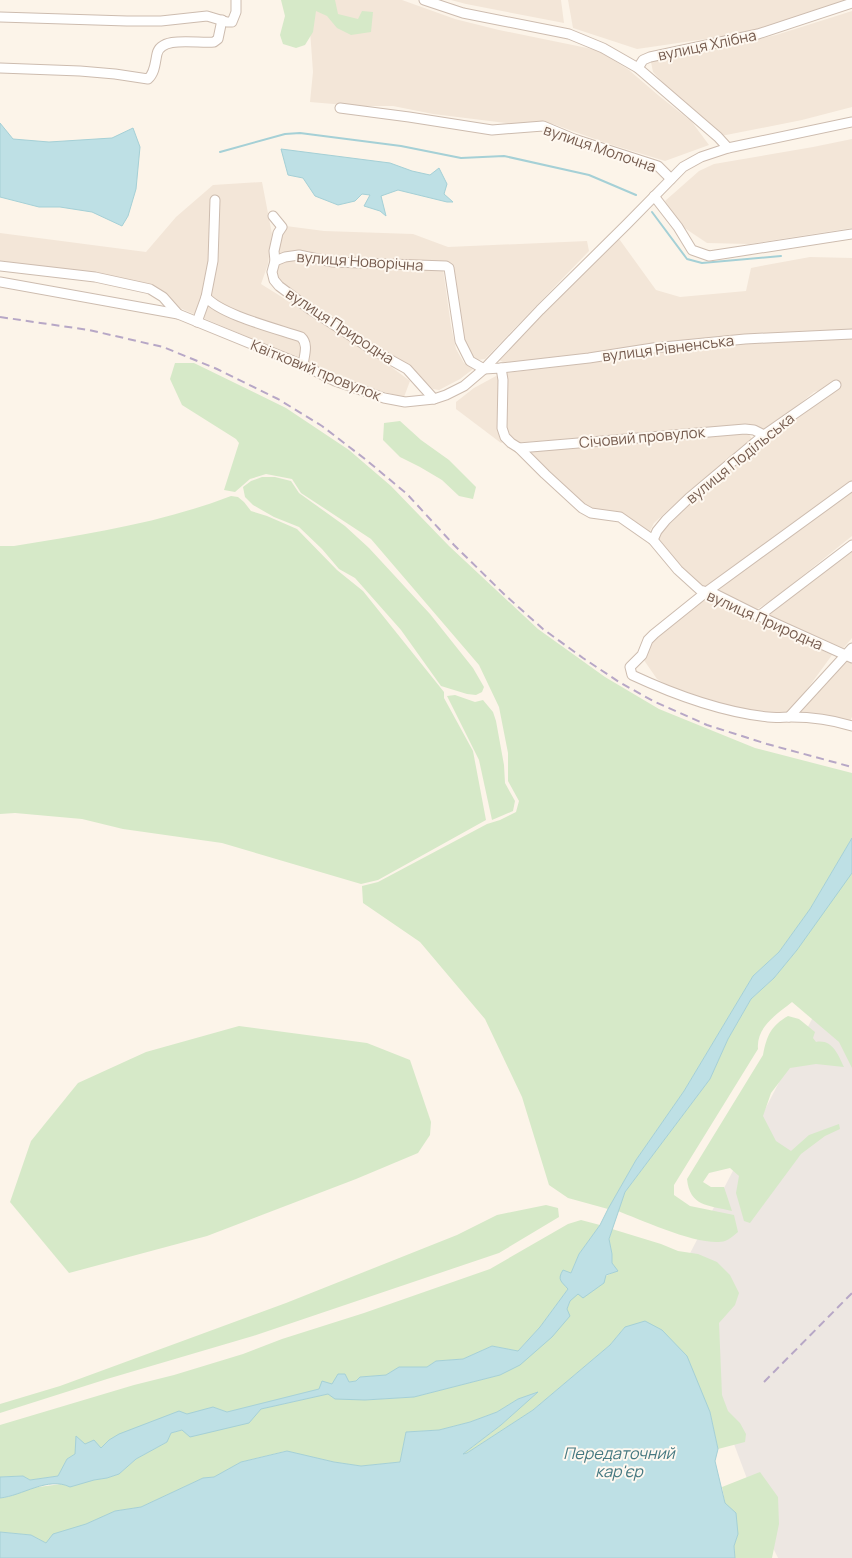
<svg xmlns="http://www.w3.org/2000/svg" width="852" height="1558" font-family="Manrope,sans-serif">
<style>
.residential{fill:#f3e6d8}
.industrial{fill:#ede7e2}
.green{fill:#d6e9c8}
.water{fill:#bee0e5;stroke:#a5d0d6}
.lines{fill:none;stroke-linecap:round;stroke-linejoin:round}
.stream{stroke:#a5d0d6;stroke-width:2}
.minor-casing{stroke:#cdbcaf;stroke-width:11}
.minor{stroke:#fff;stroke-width:9}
.rail{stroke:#b7a7c6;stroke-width:2;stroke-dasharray:8 5;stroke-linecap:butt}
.labels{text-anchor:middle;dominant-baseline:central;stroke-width:4;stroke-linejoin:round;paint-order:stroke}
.street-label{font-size:15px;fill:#755b4e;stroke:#fef8f0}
.water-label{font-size:16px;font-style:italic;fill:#457880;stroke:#fef8f0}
</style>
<rect width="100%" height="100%" fill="#fcf4e9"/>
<g class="residential">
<polygon points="305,0 402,0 455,19 499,30 597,50 629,70 658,95 692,122 709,145 665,161 606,143 553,124 515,124 433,114 393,106 357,106 310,102 313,72 310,30"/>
<polygon points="451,0 561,0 564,23 466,4"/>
<polygon points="568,0 846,0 828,8 747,33 637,49 573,28"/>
<polygon points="852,11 852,107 802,120 721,136 691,107 668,88 653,72 651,62 722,48 776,35"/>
<polygon points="852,139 852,228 749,244 707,243 680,225 665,201 699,171 714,164 813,147"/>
<polygon points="262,182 272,234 268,264 261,284 378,357 410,381 404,397 365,387 175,306 155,288 0,264 0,233 146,252 176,217 213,185"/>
<polygon points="286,226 324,231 413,234 448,247 587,241 589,251 485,359 477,360 471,356 460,331 454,287 448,262 393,262 277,256 279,237"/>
<polygon points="617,236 656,290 680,297 746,291 751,268 761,266 810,257 852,258 852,332 507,364 499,360 539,317"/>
<polygon points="301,257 443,269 451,326 456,349 464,363 473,369 460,379 439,390 433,389 411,369 380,351 281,284 276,275 276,265 286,260"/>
<polygon points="852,338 852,481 781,531 710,585 705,588 698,586 676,563 659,542 658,536 690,504 774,430 828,388 814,392 780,420 765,429 748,425 515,443 510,436 506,426 505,373 579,364 639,355 754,342"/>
<polygon points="496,376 499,378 505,441 501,443 456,409 456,402 474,388"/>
<polygon points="747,432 753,440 690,490 665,513 654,523 647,537 634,525 585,507 529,456 529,451"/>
<polygon points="852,490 852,536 776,597 754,611 713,590 759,559 817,515"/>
<polygon points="852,545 852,638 840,652 760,617"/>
<polygon points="700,598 709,600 832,655 800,699 786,713 772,715 727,708 688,697 657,679 639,653"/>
<polygon points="852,649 852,717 850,721 797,715"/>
</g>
<polygon class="industrial" points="852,965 852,1558 778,1558 773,1548 674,1284 837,971"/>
<g class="green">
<polygon points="281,0 335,0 338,14 358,19 362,11 373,12 371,32 351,35 337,28 327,16 316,11 313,32 305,45 296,48 283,44 280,35 285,16"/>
<polygon points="175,363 194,363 286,408 349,450 391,486 449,546 538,629 605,677 659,709 755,748 852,773 852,838 810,909 779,952 753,976 684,1091 636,1160 608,1209 568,1198 549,1185 522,1097 485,1019 420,942 363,903 362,886 378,882 487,824 500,820 516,812 519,801 508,781 508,753 499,707 479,665 371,539 301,493 292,479 266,474 250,479 235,492 224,490 239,443 236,439 182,405 170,379"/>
<polygon points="400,421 421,440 449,460 476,487 473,499 459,496 442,480 420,467 400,457 383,440 384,423"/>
<polygon points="262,477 275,477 291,481 299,493 345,526 369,548 430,614 473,668 484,687 482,692 476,695 467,694 441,686 401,630 355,578 339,569 322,549 299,527 274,517 253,505 245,497 243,487 251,481"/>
<path d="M 231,496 L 238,497 L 244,502 L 251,511 L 267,516 L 297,529 L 337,570 L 363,591 L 444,692 L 444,698 L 473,751 L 486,820 L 378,880 L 361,884 L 222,843 L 123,829 L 82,819 L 15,813 L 0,814 L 0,546 L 14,546 C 87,534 161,523 231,496 Z"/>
<polygon points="455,695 475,702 483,700 493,712 496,721 504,765 505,783 515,801 513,811 492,820 479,760 447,696"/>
<path d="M 852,872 L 852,1068 L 839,1042 L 792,1002 C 776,1015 756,1027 758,1049 L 674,1185 L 674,1195 L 690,1206 L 734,1215 L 738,1232 C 734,1235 730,1239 725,1241 C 703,1248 641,1220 618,1211 L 625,1192 L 710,1079 L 728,1039 L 751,999 L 774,978 L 797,950 Z"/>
<path d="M 788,1016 L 799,1019 L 815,1032 L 813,1038 L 816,1042 C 832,1039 838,1054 844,1067 L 816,1064 L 790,1068 L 771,1093 L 763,1116 L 776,1141 L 791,1151 L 809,1135 L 839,1124 L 840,1129 L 825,1136 L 801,1154 L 750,1223 L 744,1221 L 736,1193 L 739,1176 L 730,1168 L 709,1173 L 703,1182 L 711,1187 L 724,1187 L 732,1211 C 708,1205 690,1207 687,1179 L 763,1055 C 767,1035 771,1026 788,1016 Z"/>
<polygon points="239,1026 367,1043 410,1060 431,1122 430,1135 418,1153 356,1179 207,1236 69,1273 10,1202 31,1141 78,1083 146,1052"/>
<polygon points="546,1205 558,1208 559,1217 499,1253 253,1336 107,1379 0,1413 0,1404 60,1386 286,1303 457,1235 497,1215"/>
<polygon points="581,1220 600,1225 579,1254 571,1273 568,1289 540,1327 518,1351 492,1346 463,1359 436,1361 427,1367 400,1367 386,1375 360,1377 356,1381 332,1384 319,1389 227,1412 213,1407 109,1440 101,1448 75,1454 67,1459 58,1476 30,1480 23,1476 0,1477 0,1425 134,1385 174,1375 243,1354 282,1339 364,1313 490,1269 568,1224"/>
<path d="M 612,1229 L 661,1244 L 678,1251 L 698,1254 L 717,1262 L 730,1275 L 739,1293 L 735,1305 L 719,1323 L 722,1395 L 728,1411 L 740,1423 L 746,1434 L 745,1442 L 718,1449 L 710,1412 L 625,1327 L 610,1345 L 533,1410 L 467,1453 L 462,1455 L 501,1425 L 536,1393 L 518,1399 L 497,1412 L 470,1422 L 439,1430 L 406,1432 L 400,1462 L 361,1466 L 334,1462 L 286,1451 L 241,1462 L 214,1477 L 203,1478 L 141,1507 L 115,1511 L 46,1543 L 31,1535 L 0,1532 L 0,1498 L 8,1497 L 31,1488 L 107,1478 L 119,1474 L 136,1459 L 167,1442 L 171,1433 L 183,1430 L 248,1423 L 261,1409 L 328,1394 L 365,1400 L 414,1397 L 500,1375 L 569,1316 L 567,1309 C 568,1307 569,1304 570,1301 C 576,1291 606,1275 617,1271 L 612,1263 L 612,1254 L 609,1240 Z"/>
<polygon points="760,1472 778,1497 779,1524 772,1558 735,1558 734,1546 738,1534 725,1503 722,1487"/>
</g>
<g class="water">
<polygon points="0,123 13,139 49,142 112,138 133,128 140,147 136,189 128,216 122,226 92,212 60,207 39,207 0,197"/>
<polygon points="281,149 390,163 412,171 430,175 439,168 447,184 444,194 453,202 447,202 398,190 381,196 386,216 380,211 364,206 370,195 362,194 355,201 338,205 315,196 303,178 288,175"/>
<path d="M 852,838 L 852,873 L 797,950 L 774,978 L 751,999 L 728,1039 L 710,1079 L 625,1192 L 609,1239 L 612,1254 L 612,1263 L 618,1271 L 606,1275 L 604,1283 L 583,1298 L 578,1294 L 570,1301 L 567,1309 L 570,1316 L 552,1337 L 520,1365 L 500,1375 L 414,1397 L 365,1400 L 335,1399 L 328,1394 L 261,1409 L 249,1423 L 190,1437 L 182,1430 L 171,1433 L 167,1442 L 136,1459 L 119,1474 L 107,1478 L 94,1480 L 70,1487 C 48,1476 22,1496 0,1498 L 0,1477 L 23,1476 L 30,1480 L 58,1476 L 67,1459 L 75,1454 L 76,1436 L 85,1444 L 94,1440 L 101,1448 L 109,1440 L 119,1434 L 179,1411 L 187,1414 L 213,1407 L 227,1412 L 319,1389 L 322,1381 L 332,1384 L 338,1374 L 345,1374 L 349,1382 L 356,1381 L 360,1377 L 386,1375 L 399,1367 L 427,1367 L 436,1361 L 463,1359 L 492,1346 L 518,1351 L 540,1327 L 568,1289 C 561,1281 557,1280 563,1270 L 571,1273 L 579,1254 L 600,1225 L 608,1209 L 636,1160 L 684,1091 L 753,976 L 779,952 L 810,909 Z"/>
<polygon points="645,1321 662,1330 687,1356 710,1412 718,1449 715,1461 725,1503 736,1513 738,1534 734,1546 735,1558 0,1558 0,1532 31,1535 46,1543 53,1534 86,1524 115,1511 141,1507 203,1478 214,1477 241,1462 287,1451 334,1462 361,1466 400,1462 406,1432 439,1430 470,1422 497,1412 518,1399 538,1392 501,1425 463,1454 467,1453 533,1410 610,1345 625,1327"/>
</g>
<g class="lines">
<g class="stream">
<polyline points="220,152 285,134 300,133 401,146 461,158 504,156 589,175 636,195"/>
<polyline points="652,212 687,259 702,263 781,256"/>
</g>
<defs>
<g id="minor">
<polyline points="424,0 463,13 569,34 603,48 638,68 718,137 728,148"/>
<polyline points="0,17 127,21 161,21 207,16 227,22 232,22 236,12 236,0"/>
<path d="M 0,68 L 80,71 L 115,74 L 148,79 C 155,73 155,63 157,54 C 161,35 199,44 214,42 L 218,39 L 222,20"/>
<polyline points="638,68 643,60 650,57 758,34 852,3"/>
<polyline points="340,108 409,117 492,130 543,126 574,139 658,166 671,179"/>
<polyline points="654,196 678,227 692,250 709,256 852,234"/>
<polyline points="273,216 282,227 278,233 274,251 275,261 272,272 274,280 279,286 311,310 371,349 407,369 434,399"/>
<polyline points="275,261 285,257 299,255 333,262 446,266 449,268 460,341 470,361 484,369 501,368 589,358 653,348 745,339 852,334"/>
<polyline points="0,266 95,277 150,289 163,297 178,314"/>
<polyline points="0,282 178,314 303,365 335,381 384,398 405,402 434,399 446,395 464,386 484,369 540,310 627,224 683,167 701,157 728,148 852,122"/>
<polyline points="206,297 213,261 215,200"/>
<path d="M 197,322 L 206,297 C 221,315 278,329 301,337 C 309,344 304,356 303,365"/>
<polyline points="501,368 503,380 502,428 505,437 511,443 519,448 545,474 582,508 591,513 620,517 653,540 678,570 700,590 715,594 759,616 852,658"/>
<polyline points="519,448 745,429 754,430 764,435"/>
<path d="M 852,486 L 705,593 L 654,634 L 648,640 L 642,655 L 630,667 L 632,675 C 675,695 721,712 768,717 C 776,718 784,717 791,717 C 811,717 833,720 852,726"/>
<polyline points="653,540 657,531 666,520 689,498 764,435 836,385"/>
<polyline points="759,616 852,545"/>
<polyline points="789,717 852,648"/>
</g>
</defs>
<use href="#minor" class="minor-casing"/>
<use href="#minor" class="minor"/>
<g class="rail">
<polyline points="0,317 89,330 163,347 217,369 278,399 322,426 365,459 407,494 454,545 505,595 543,629 583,658 619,682 653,701 707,725 767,744 852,767"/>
<polyline points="764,1382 852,1293"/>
</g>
</g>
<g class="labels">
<g class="street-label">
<text transform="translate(707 45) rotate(-12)">вулиця Хлібна</text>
<text transform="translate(600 148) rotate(19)">вулиця Молочна</text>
<text transform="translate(360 261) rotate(4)">вулиця Новорічна</text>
<text transform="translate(340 326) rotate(33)">вулиця Природна</text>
<text transform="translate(668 348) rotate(-7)">вулиця Рівненська</text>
<text transform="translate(316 370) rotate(22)">Квітковий провулок</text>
<text transform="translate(642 437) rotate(-5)">Січовий провулок</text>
<text transform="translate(740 458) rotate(-39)">вулиця Подільська</text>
<text transform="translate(765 620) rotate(24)">вулиця Природна</text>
</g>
<g class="water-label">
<text x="619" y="1453">Передаточний<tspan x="619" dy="18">кар'єр</tspan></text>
</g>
</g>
</svg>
